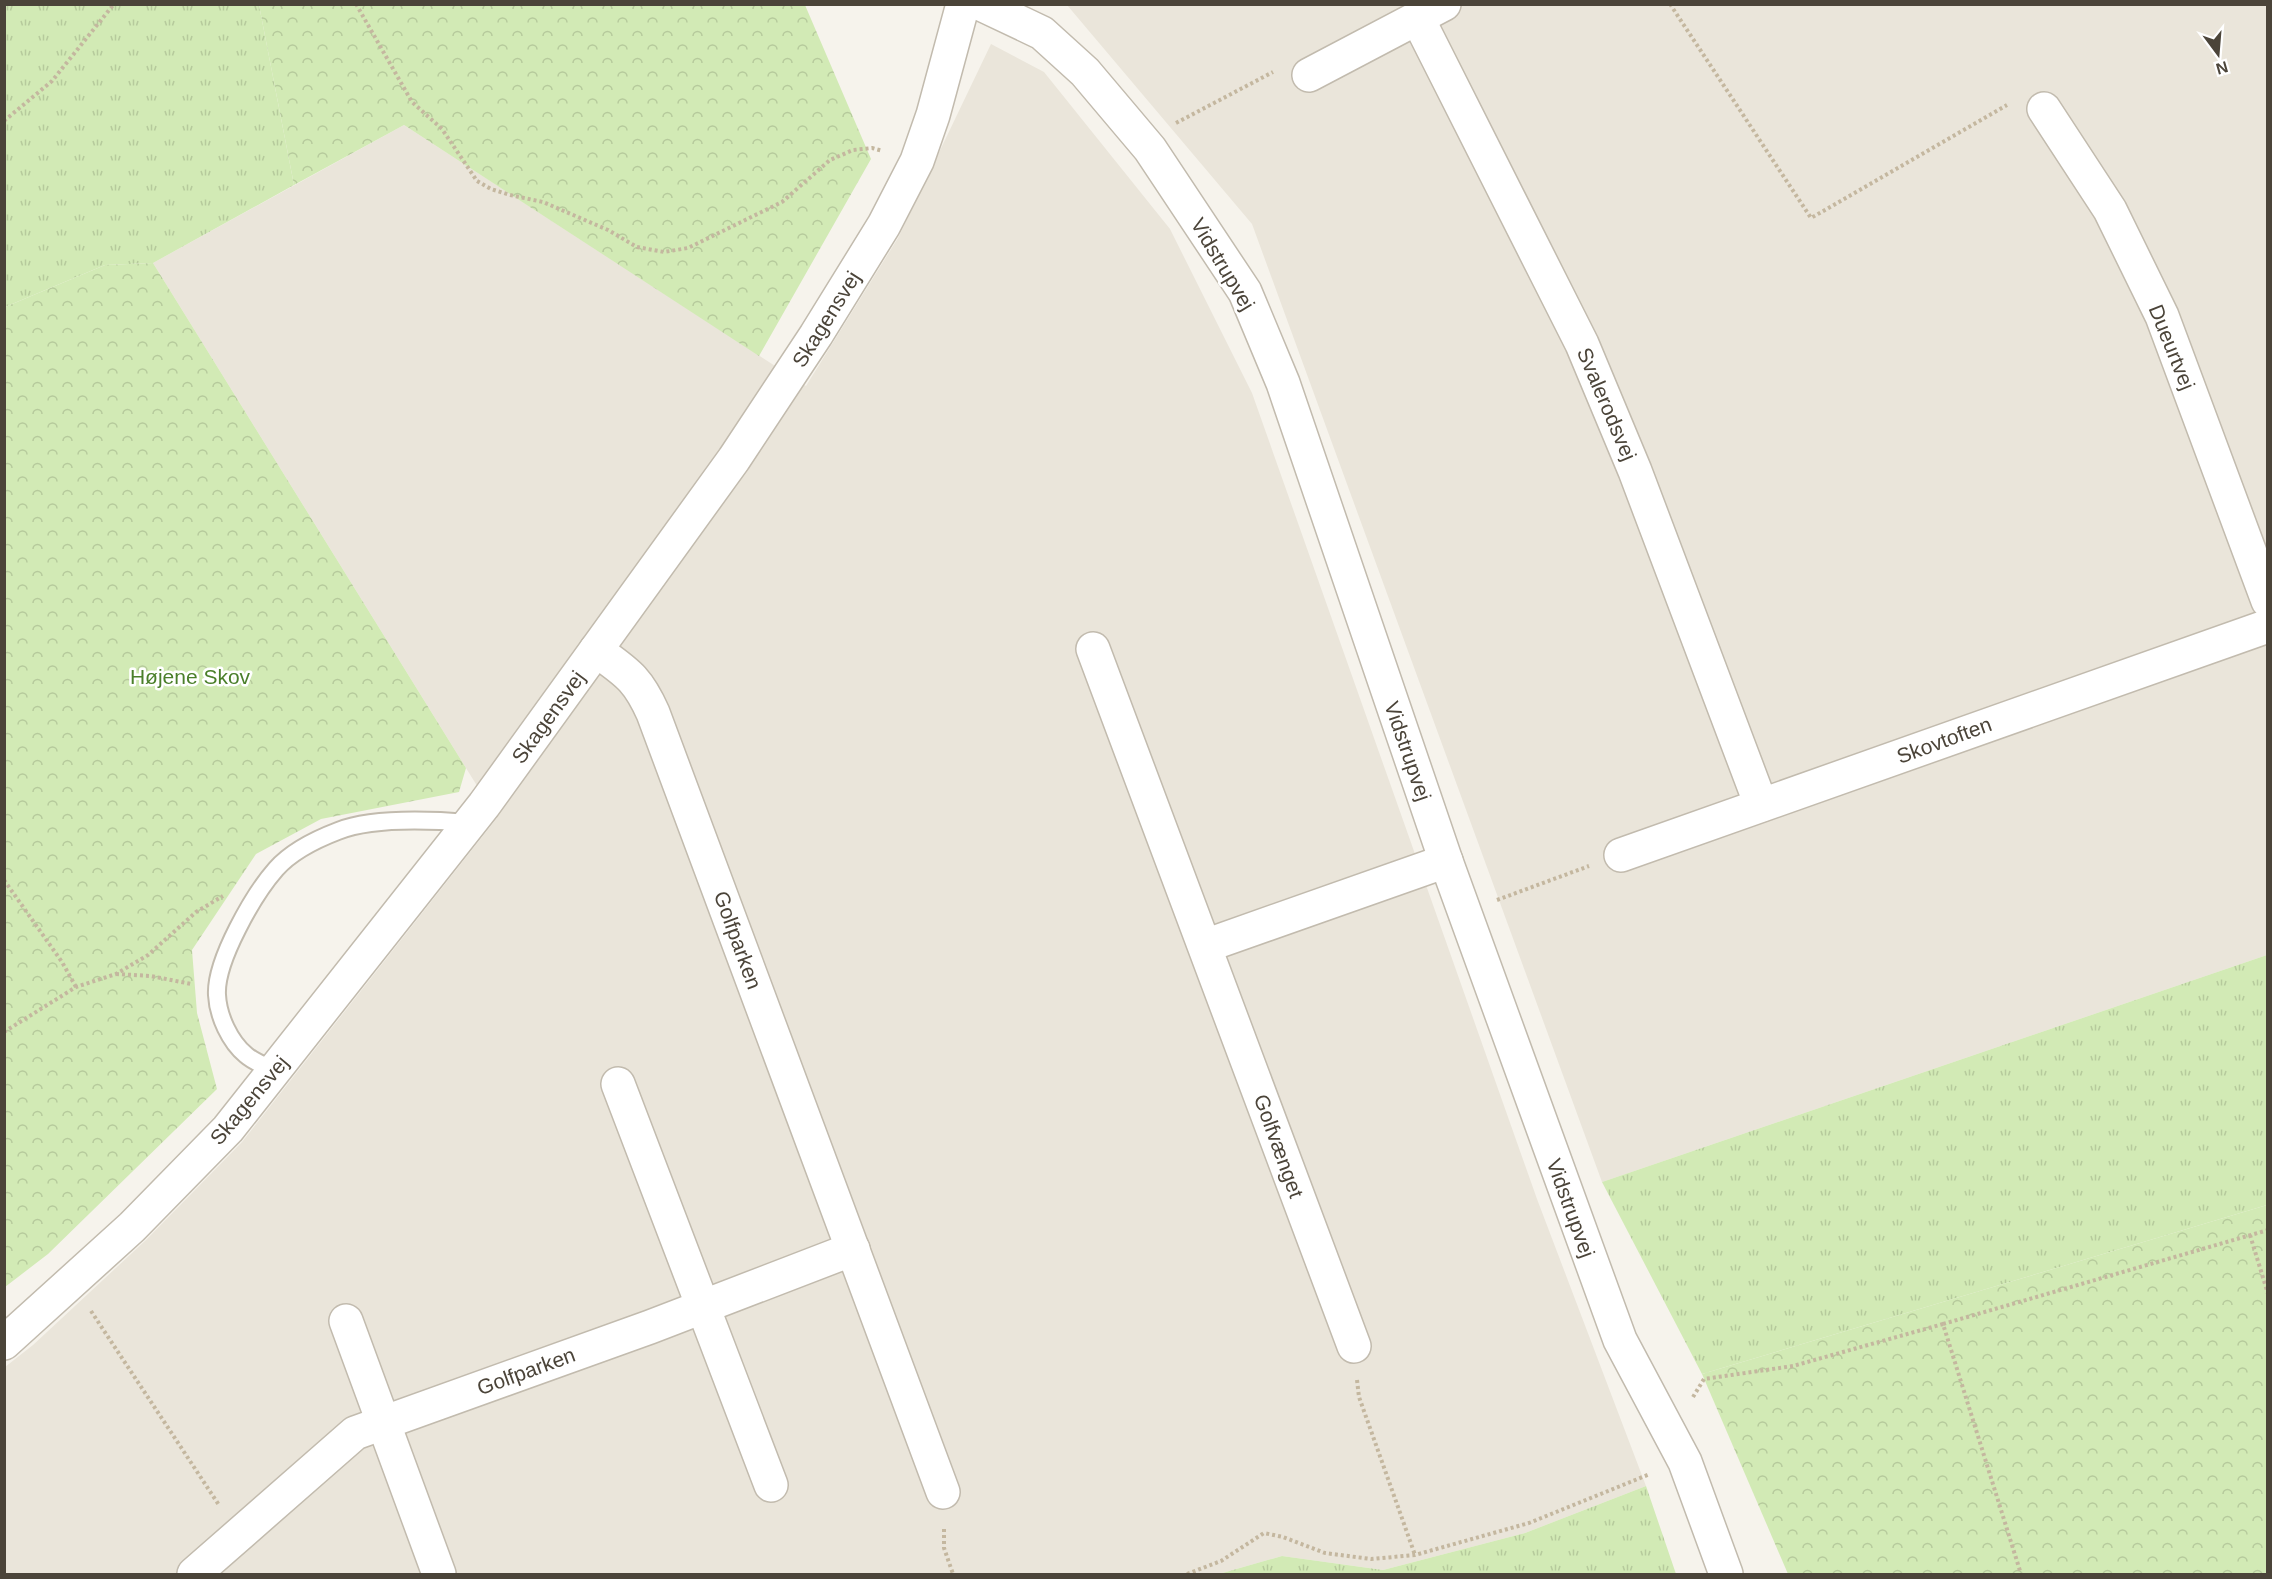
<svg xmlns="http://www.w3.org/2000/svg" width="2272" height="1579" font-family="Helvetica,sans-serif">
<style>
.residential{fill:#eae5da}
.grass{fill:url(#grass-tufts)}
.forest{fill:url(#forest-crowns)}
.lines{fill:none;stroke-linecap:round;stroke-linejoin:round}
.service-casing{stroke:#c2bbae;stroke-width:20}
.minor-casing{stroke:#c2bbae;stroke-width:36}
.tertiary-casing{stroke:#c2bbae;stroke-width:36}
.path{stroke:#c4b79f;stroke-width:4;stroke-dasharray:3 3;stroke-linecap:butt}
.service{stroke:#fff;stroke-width:16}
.minor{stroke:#fff;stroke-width:33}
.tertiary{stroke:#fff;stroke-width:33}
.labels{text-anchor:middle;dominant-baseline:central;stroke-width:5;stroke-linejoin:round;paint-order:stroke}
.street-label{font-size:21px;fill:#4b4439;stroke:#fff}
.park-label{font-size:21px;fill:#4a7f2a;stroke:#fff}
</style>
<defs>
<pattern id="grass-tufts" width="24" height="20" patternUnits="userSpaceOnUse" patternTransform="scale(1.5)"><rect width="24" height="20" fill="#d2eab5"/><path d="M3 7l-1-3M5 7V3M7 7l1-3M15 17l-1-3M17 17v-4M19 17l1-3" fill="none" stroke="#b6ca9c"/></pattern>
<pattern id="forest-crowns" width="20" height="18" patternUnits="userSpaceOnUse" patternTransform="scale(1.5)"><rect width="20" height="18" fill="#d2eab5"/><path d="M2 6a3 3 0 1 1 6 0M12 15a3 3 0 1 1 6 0" fill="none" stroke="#b6ca9c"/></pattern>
</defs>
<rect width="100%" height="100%" fill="#f6f3ec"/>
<g class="residential">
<polygon points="1067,5 2267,5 2267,955 1602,1182 1252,224"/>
<polygon points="991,44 1044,72 1170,229 1252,393 1537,1199 1646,1486 1525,1533 1383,1570 1282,1556 1219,1574 5,1574 5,1367 33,1345 146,1240 242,1142 497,818 153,263 404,125 806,386 898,238"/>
</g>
<g class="grass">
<polygon points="5,5 259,5 294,185 153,263 105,265 5,307"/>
<polygon points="2267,955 2267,1205 1702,1374 1602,1182"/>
<polygon points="1646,1486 1676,1574 1219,1574 1282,1556 1383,1570 1525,1533"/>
</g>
<g class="forest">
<polygon points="259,5 805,5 871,159 759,356 404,125 294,185"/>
<polygon points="153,263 466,768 459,792 321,819 256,854 192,950 197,1013 217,1089 48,1254 5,1287 5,307 105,265"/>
<polygon points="2267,1205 2267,1574 1788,1574 1702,1374"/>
</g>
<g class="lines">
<defs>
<path id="service" d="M 274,1070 C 265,1066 254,1062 246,1055 C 230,1042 218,1016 217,995 C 215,961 254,894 276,869 C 291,852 317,839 338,831 C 373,817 432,820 469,823"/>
<g id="minor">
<polyline points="1418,19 1582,344 1635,471 1761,805"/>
<polyline points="1309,75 1444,4"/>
<polyline points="2044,109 2110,210 2162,316 2268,601"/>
<polyline points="1093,649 1354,1346"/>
<path d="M 596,650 C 626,672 637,677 653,713 L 943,1492"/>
<polyline points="1621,855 2268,626"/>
<polyline points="1205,946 1446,861"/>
<polyline points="618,1084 771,1485"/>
<polyline points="346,1321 439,1574"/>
<polyline points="4,1343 132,1227 228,1129 484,805 734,459 816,335 884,225 917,161 933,115 963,4"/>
<polyline points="194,1574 355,1433 650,1327 853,1249"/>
</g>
<polyline id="tertiary" points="981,4 1042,33 1085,72 1150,149 1245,292 1283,383 1446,861 1620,1340 1685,1462 1726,1574"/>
</defs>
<use href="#service" class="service-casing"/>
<use href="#minor" class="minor-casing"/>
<use href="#tertiary" class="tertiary-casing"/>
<g class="path">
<polyline points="356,4 412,102 442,129 477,181 491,189 510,195 543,202 608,230 637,247 664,252 688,248 782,202 830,160 853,150 872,148 883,151"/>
<polyline points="1670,4 1811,218 2007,105"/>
<polyline points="4,121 52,81 114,4"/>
<polyline points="1176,123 1273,72"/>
<polyline points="4,880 62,962 76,987"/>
<polyline points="1497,900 1589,866"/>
<polyline points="116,974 151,976 191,984"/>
<polyline points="4,1032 76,987 116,974 148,955 196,912 223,896"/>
<polyline points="2250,1235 2268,1294"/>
<polyline points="91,1311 219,1505"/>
<polyline points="1943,1324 2268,1230"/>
<polyline points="1357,1380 1359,1397 1415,1555"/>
<polyline points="1693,1397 1704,1379 1793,1366 1943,1324 2021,1574"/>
<polyline points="944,1529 944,1548 953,1574"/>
<polyline points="1187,1574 1221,1561 1264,1533 1283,1537 1325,1553 1371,1559 1415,1555 1529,1523 1650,1474"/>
</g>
<use href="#service" class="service"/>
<use href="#minor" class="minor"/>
<use href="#tertiary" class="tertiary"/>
</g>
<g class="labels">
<g class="street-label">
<text transform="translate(1223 264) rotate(59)">Vidstrupvej</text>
<text transform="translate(826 319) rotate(-58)">Skagensvej</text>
<text transform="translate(2172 347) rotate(68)">Dueurtvej</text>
<text transform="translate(1607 404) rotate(67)">Svalerodsvej</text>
<text transform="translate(548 717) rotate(-54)">Skagensvej</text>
<text transform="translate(1944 740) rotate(-20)">Skovtoften</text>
<text transform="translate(1408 751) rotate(71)">Vidstrupvej</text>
<text transform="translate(738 940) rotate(70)">Golfparken</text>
<text transform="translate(249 1100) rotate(-50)">Skagensvej</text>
<text transform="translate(1279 1146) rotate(70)">Golfvænget</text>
<text transform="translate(1571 1208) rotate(70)">Vidstrupvej</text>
<text transform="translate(526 1371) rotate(-20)">Golfparken</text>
</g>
<g class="park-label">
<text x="190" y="676">Højene Skov</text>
</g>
</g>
<rect width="2272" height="1579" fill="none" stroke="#4b4439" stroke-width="12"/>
<g transform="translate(2218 54) rotate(164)" stroke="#ffffff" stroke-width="4.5" paint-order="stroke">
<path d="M0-4.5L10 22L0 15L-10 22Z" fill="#4b4439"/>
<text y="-9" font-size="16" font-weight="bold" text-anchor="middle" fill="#4b4439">N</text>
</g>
</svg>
